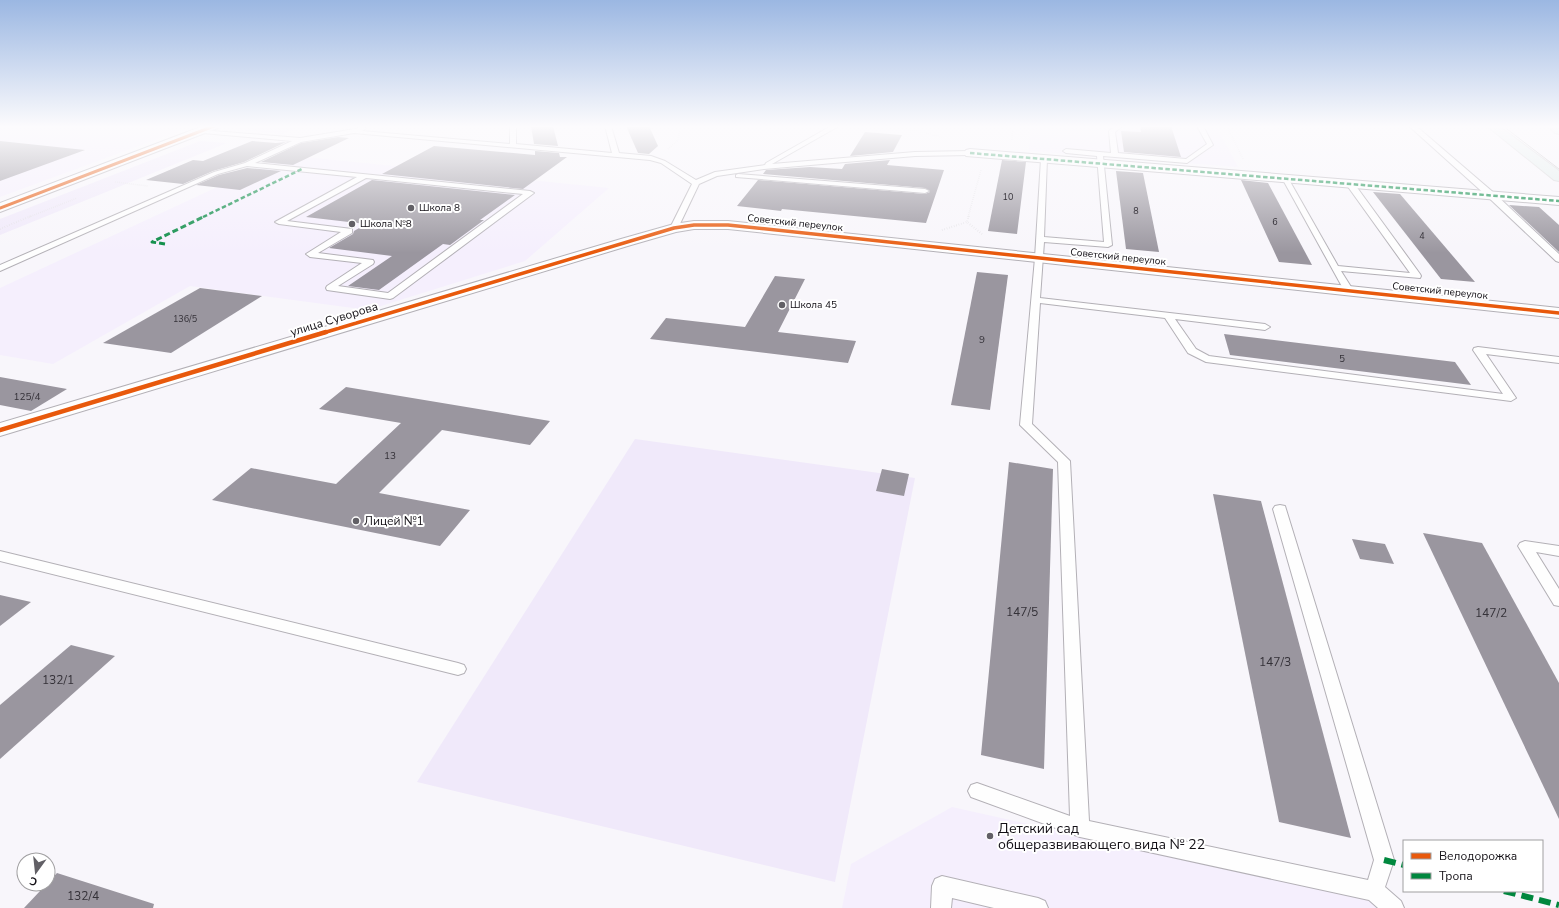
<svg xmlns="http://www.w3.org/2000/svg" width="1559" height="908" font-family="'Nunito Sans',sans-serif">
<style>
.built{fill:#f5effd}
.green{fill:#f0e9fa}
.building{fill:#9a969f}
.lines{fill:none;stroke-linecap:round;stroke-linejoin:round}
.lane-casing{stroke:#b3b0b6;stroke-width:2}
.street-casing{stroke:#b3b0b6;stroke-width:2}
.secondary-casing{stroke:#b3b0b6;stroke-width:2}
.primary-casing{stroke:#d2d1d3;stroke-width:2}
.path-far1{stroke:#dfdee1;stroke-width:1.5;stroke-dasharray:0.5 1.5;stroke-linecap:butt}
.path{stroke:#dfdee1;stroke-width:2;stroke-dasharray:0.5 2;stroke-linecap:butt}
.lane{fill:#fefefe;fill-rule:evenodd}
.street{fill:#fefefe;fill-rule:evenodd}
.secondary{fill:#fefefe;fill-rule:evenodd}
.primary{fill:#e2edec;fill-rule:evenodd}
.tram{stroke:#bcbbbd;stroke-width:1}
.quiet-far2{stroke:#00873e;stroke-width:2.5;stroke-dasharray:4.5 2.5;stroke-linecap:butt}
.quiet-far1{stroke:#00873e;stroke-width:3;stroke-dasharray:6 3;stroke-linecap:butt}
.quiet{stroke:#00873e;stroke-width:6;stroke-dasharray:12 6;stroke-linecap:butt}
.cycleway-far2-casing{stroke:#fff;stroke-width:4.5}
.cycleway-far1-casing{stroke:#fff;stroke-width:5.5}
.cycleway-casing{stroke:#fff;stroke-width:7}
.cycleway-far2{stroke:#e8590c;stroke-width:3}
.cycleway-far1{stroke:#e8590c;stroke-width:3.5}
.cycleway{stroke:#e8590c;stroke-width:4.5}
.poi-dot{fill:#626066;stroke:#fff;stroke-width:1.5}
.labels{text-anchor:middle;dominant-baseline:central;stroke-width:4;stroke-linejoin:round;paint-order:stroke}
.far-number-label{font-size:9px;fill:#343138}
.far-poi-label{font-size:10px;fill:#120f15;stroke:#fff;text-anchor:start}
.far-street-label{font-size:10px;fill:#120f15;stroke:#fff}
.number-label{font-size:10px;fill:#343138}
.street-label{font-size:12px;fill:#120f15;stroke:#fff}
.poi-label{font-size:12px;fill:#120f15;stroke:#fff;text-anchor:start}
.near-number-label{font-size:12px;fill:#343138}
.near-poi-label{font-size:14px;fill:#120f15;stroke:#fff;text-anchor:start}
</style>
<rect width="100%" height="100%" fill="#f8f6fb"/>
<g class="built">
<polygon points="0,126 145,126 182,130 0,197"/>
<polygon points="1031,126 1216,126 1238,167 1029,151"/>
<polygon points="286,155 609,188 525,261 368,310 190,286 53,364 0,355 0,288"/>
<polygon points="952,807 1375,902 1382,908 842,908 851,864"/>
</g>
<g class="green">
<polygon points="241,126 300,126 282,134 235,129"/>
<polygon points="200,141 227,143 0,235 0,219"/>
<polygon points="635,439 915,478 835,882 417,782"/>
</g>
<g class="building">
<polygon points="531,126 553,126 558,146 534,144"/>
<polygon points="626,126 649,126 658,146 649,154 638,153"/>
<polygon points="1140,126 1171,126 1181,157 1124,152 1121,131 1141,132"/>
<polygon points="865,132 902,135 893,152 850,156"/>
<polygon points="338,137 349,138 293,165 261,162 301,143"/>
<polygon points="0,141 85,150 0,181"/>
<polygon points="252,141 276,143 286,142 244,162 213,171 183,184 146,180 193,160 203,161"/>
<polygon points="434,146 535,155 535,151 559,153 560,157 567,157 523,189 382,174"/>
<polygon points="890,160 887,165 944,170 926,223 782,209 781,211 737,206 758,180 925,194 930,192 925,188 763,174 766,170 810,167 842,169 845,164"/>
<polygon points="1002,160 1026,162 1017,234 988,231"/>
<polygon points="247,168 281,171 240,190 196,185 219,175"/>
<polygon points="1116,171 1143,173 1159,252 1126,249"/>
<polygon points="372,180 515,195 480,220 484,220 450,245 443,244 379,290 348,286 392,256 329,248 353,234 354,231 366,224 306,217"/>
<polygon points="1241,180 1268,183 1312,265 1279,262"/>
<polygon points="1373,192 1400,194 1475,282 1441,279"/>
<polygon points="1509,205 1539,207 1559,225 1559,252"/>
<polygon points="977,272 1008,275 990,410 951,405"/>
<polygon points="775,276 805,279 778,332 856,341 848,363 650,339 666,318 745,327"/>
<polygon points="200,288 262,296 171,353 103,343"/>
<polygon points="1224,334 1455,362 1471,385 1230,355"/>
<polygon points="0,377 67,389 31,411 0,405"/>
<polygon points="346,387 550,421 530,445 442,430 379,493 470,510 440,546 212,500 251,468 336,484 401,423 319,409"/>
<polygon points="1009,462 1053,469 1044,769 981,755"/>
<polygon points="882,469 909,474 904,496 876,491"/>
<polygon points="1213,494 1261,501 1351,838 1279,822"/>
<polygon points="1423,533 1482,543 1559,683 1559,819"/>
<polygon points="1352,539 1385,544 1394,564 1360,559"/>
<polygon points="0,595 31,602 0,626"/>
<polygon points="71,645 115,656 0,759 0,705"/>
<polygon points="57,873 154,904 153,908 24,908"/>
</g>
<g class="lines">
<defs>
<g id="lane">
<path d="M 363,126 L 366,128 L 362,131 L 510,144 L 510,126 L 516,126 L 516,144 L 612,153 L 605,126 L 611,126 L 619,153 L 651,156 L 665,161 L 696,180 L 715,172 L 765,165 L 766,163 L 831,126 L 839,126 L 772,164 L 915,152 L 970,151 L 973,153 L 970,155 L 915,156 L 764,169 L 717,176 L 699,184 L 678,228 L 674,230 L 670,228 L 692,184 L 661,163 L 650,160 L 354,133 L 301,142 L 255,163 L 530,191 L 534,193 L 393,298 L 390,299 L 327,290 L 326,288 L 327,286 L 362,263 L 310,257 L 306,254 L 341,232 L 279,224 L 275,222 L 357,177 L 247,166 L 218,174 L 0,271 L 0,265 L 214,172 L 245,163 L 292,141 L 203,133 L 201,132 L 201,130 L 300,138 L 355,129 ZM 366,178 L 523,194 L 388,293 L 338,286 L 373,264 L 374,262 L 373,260 L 318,253 L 352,233 L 352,229 L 287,221 Z"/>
<polygon points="1115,126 1122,126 1115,132 1118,153 1186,159 1207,144 1197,126 1203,126 1213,145 1187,163 1103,156 1112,245 1108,247 1044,242 1040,298 1265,324 1270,327 1265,330 1175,319 1196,349 1209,356 1503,394 1473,350 1474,348 1478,347 1559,357 1559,363 1486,354 1516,398 1511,401 1206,362 1188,353 1165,318 1040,303 1032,424 1070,461 1089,821 1368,880 1374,860 1273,509 1275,506 1280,505 1285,506 1394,860 1385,887 1401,901 1404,908 1378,908 1369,900 1080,837 971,797 968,791 971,785 977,783 1070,816 1058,462 1020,425 1035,258 1041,159 1044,157 1047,159 1044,237 1104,242 1097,156 1066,153 1063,151 1066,149 1111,153 1109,131"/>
<polygon points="1409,126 1416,126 1494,193 1559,254 1559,262 1556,261 1488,197"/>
<polygon points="738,174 925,189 929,191 925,193 736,177 736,175"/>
<polygon points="1285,176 1288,178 1338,266 1410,273 1346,184 1350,182 1353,182 1420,274 1421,276 1420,278 1341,271 1353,290 1351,292 1345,292 1282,178"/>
<polygon points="1525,541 1559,546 1559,556 1536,552 1559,589 1559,606 1554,605 1518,546 1520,543"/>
<polygon points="0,551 458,663 464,665 466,669 464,673 458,675 0,561"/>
<polygon points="942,876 1038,898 1045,901 1048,908 994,908 952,898 951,908 931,908 932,886 935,879"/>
</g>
<polygon id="street" points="970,149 1559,197 1559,205 966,156 964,153 966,150"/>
<g id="secondary">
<polygon points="203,126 219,126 218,128 0,212 0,203"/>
<polygon points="694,221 728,221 1559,308 1559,318 728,229 694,229 676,232 631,245 0,436 0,423 621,239 674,224"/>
</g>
<g id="primary">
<polygon points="1487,126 1499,126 1559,171 1559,181 1554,180"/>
<polygon points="1548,126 1559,126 1559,134 1555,133"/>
</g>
</defs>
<use href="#lane" class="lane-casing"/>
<use href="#street" class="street-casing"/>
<use href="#secondary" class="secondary-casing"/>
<use href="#primary" class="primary-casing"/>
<g class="path-far1">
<polyline points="895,126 942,137"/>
<polyline points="1227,126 1243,159"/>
<polyline points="1219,129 1251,126"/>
<polyline points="1012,140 1013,126"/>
<polyline points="668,149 678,140 680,126"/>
<polyline points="115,182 148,186"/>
<polyline points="29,217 77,198"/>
<polyline points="968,217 981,170"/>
</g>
<g class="path">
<polyline points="969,216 967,222 982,234"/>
<polyline points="0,229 31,216"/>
<polyline points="942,230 967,222"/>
</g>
<use href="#lane" class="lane"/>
<use href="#street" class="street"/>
<use href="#secondary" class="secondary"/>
<use href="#primary" class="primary"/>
<polyline class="tram" points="1503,126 1559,169"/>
<g class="quiet-far2">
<polyline points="970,153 1559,201"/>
<polyline points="203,217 302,169"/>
</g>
<polyline class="quiet-far1" points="165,244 152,242 205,216"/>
<g class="quiet">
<polyline points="1384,860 1404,865"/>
<polyline points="1504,891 1559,905"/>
</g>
<defs>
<polyline id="cycleway-far2" points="0,208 214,126"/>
<polyline id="cycleway-far1" points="323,333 674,228 694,225 728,225 1559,313"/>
<polyline id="cycleway" points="0,430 326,332"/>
</defs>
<use href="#cycleway-far2" class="cycleway-far2-casing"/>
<use href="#cycleway-far1" class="cycleway-far1-casing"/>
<use href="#cycleway" class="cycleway-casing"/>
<use href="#cycleway-far2" class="cycleway-far2"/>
<use href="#cycleway-far1" class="cycleway-far1"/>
<use href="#cycleway" class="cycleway"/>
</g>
<linearGradient id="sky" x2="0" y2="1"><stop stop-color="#9bb7e2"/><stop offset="0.5" stop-color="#fcfbfd"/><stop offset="1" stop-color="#fcfbfd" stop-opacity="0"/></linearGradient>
<rect width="1559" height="253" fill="url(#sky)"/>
<g class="poi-dot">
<circle cx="411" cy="208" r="4"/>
<circle cx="352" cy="224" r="4"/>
<circle cx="782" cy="305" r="4"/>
<circle cx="356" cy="521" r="4"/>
<circle cx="990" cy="836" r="4"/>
</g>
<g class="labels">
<g class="far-number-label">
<text x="1008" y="197">10</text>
<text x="1136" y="211">8</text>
<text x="1275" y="222">6</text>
<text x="1422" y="236">4</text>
<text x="185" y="319">136/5</text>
</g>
<g class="far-poi-label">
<text x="419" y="208">Школа 8</text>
<text x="360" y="224">Школа №8</text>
<text x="790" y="305">Школа 45</text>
</g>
<g class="far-street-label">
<text transform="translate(795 223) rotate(6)">Советский переулок</text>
<text transform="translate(1118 257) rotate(6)">Советский переулок</text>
<text transform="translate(1440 291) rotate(6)">Советский переулок</text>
</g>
<g class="number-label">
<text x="982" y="340">9</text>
<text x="1342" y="359">5</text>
<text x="27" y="397">125/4</text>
<text x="390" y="456">13</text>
</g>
<g class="street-label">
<text transform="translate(334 319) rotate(-17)">улица Суворова</text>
</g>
<g class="poi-label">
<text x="364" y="521">Лицей №1</text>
</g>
<g class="near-number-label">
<text x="1022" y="612">147/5</text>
<text x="1491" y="613">147/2</text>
<text x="1275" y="662">147/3</text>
<text x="58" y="680">132/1</text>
<text x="83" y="896">132/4</text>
</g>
<g class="near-poi-label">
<text x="998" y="828">Детский сад<tspan x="998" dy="16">общеразвивающего вида № 22</tspan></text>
</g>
</g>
<rect x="1403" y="840" width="140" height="52" fill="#ffffff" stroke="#a09fa1"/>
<rect x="1411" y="853" width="20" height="6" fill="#e8590c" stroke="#a09fa1"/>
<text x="1439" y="860" font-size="12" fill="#120f15">Велодорожка</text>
<rect x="1411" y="873" width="20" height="6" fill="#00873e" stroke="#a09fa1"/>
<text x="1439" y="880" font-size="12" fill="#120f15">Тропа</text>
<g transform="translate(36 872) rotate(195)"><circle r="19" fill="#ffffff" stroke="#a09fa1"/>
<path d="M0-3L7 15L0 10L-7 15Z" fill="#626066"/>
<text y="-6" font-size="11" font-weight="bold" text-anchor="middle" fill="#120f15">С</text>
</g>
</svg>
